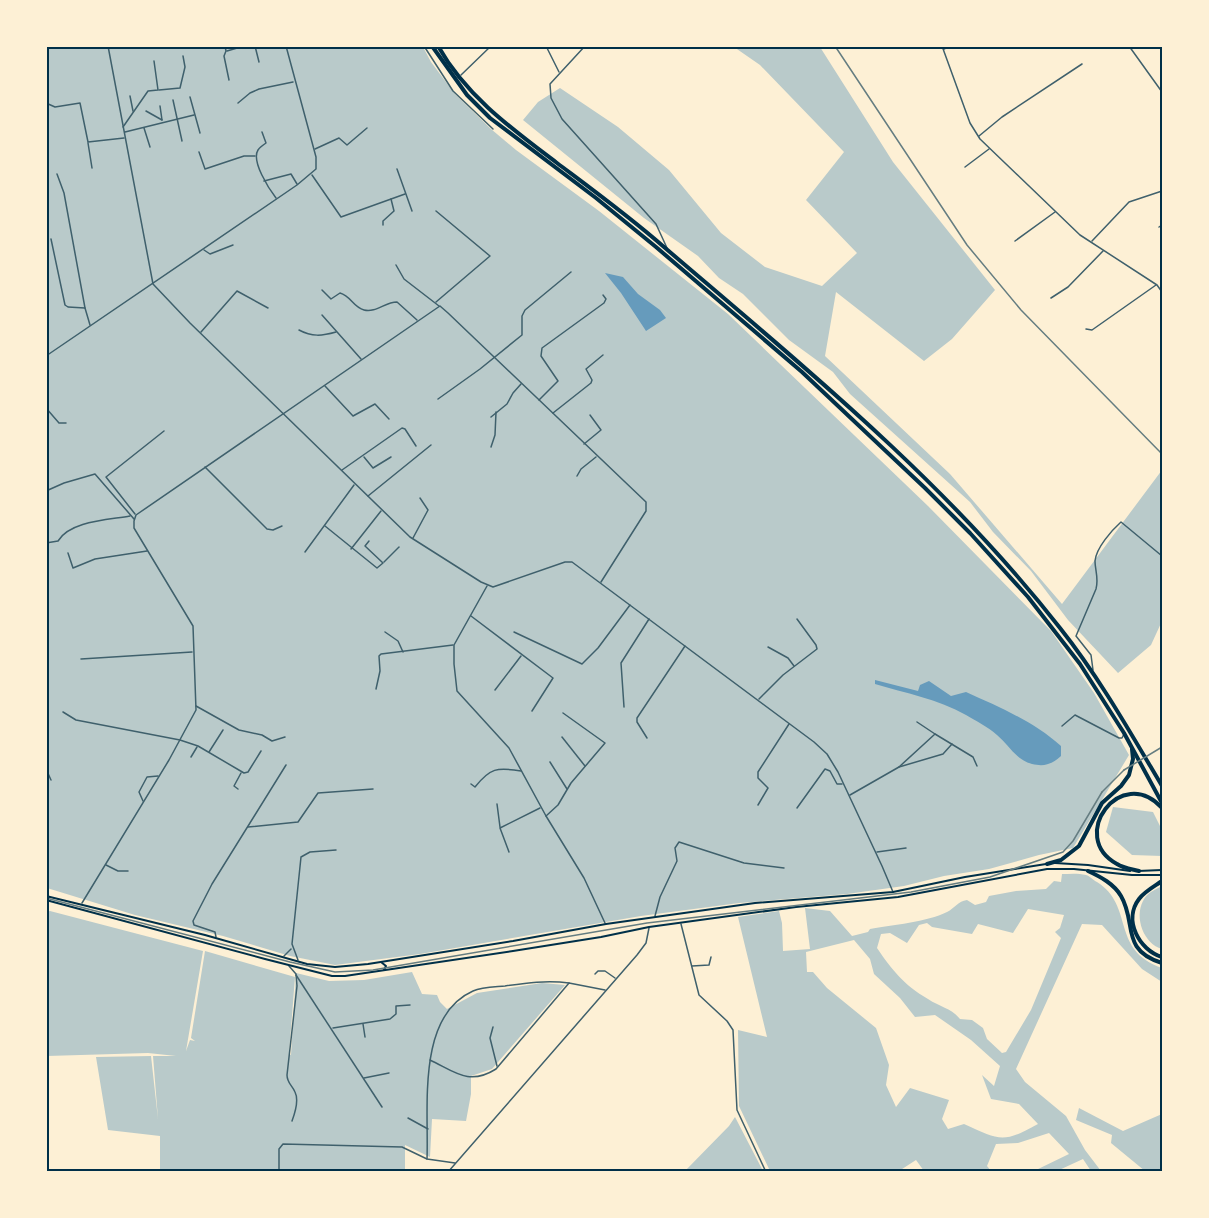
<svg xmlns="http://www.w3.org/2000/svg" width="1209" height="1218" font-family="Barlow,sans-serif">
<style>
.green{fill:#b9caca;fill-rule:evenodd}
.water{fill:#669bbc}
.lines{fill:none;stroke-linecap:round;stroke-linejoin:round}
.minor{stroke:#3f606c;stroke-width:1.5}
.secondary{stroke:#003049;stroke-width:2}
.trunk{stroke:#003049;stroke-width:4}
.tram{stroke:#657d81;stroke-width:1.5}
.rail{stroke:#657d81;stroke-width:1.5}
.neatline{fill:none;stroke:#003049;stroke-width:2}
</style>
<rect width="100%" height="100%" fill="#fdf0d5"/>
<g class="green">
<polygon points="46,47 423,47 431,62 455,94 491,129 516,150 599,211 728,314 928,506 1051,631 1094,693 1129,755 1073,848 1039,855 989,869 944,876 904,886 847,894 739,903 641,916 420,954 335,965 290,956 223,936 135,915 47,888"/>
<polygon points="734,47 820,47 893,162 995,290 952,339 924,361 836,292 825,356 950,474 1062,604 1162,470 1162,621 1151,645 1118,673 1068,620 1031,571 993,532 970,502 850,394 833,372 789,340 743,294 719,278 698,256 644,218 523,120 538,102 560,88 618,127 669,170 721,233 765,267 822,286 857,253 806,200 844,152 760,65"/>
<polygon points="1113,807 1153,812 1162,830 1162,856 1132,855 1106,832"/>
<path d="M 1062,874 C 1069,874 1078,873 1086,875 C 1090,876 1093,880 1097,882 C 1135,906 1110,950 1162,968 L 1162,982 L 1142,969 L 1102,925 L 1082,924 L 1016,1069 L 1025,1082 L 1066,1116 L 1085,1150 L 1101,1171 L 1091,1171 L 1083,1159 L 1057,1171 L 1034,1171 L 1069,1154 L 1049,1133 L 1018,1143 L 996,1144 L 987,1166 L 991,1171 L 924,1171 L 916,1160 L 899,1171 L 770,1171 L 739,1106 L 738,1030 L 767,1037 L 738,917 L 779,911 L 782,923 L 783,951 L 810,949 L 805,908 L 830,911 L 852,936 L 868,932 L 870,929 C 892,925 927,922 947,912 C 955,908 958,901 967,900 L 975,905 L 986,902 L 989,896 L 1016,891 L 1046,889 L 1054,881 L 1061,882 ZM 1028,909 L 1064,915 L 1060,928 L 1055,932 L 1061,938 L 1031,1010 L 1006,1052 L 1002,1053 L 987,1039 L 983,1028 L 972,1020 L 960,1019 C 951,1008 940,1007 928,999 C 904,985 892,970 877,948 L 881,934 L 890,933 L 907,943 L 919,925 L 927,923 L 932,927 L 972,934 L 978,924 L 1013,933 ZM 854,940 L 870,959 L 874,974 L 900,998 L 915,1017 L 935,1015 L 971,1040 L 1000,1066 L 994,1086 L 982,1075 L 991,1099 L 1019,1104 L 1038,1124 C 1002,1144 1000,1140 964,1124 L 948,1129 L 942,1119 L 949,1100 L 910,1088 L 896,1107 L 886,1085 L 889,1065 L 876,1028 L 827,988 L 813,972 L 807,972 L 806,952 Z"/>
<path d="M 1162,886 L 1162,949 C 1144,944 1134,918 1143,901 C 1147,893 1154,890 1162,886 Z"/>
<polygon points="50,911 203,951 186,1051 190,1040 195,1041 191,1038 205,951 295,977 289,1054 291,1055 296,973 329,981 364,980 412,972 422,994 437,995 440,1002 447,1009 477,993 542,983 565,985 492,1069 471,1076 471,1094 466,1121 432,1119 430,1157 405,1145 405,1171 160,1171 160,1136 108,1130 96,1057 151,1056 158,1119 153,1056 176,1056 148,1053 47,1056 46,912"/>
<polygon points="1079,1108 1123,1131 1162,1114 1162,1171 1145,1171 1111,1143 1112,1135 1076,1120"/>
<polygon points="735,1117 763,1171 685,1171 729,1126"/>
</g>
<g class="water">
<polygon points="605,273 623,277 638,294 660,310 666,318 646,331 621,293"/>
<path d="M 875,680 L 918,691 L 920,685 L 929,681 L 951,696 L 966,692 C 999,707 1033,721 1061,746 L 1061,756 C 1052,764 1045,767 1032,764 C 1016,760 1009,745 997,735 C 988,727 976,721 966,715 C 938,699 905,693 875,684 Z"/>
</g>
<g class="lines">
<g class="minor">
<polyline points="108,46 153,284 190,323 410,537 481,582 493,587 565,562 572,562 814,742 827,754 838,772 882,866 893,892"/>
<polyline points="225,46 226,51 224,56 229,80"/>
<polyline points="255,46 259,62"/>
<polyline points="424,46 453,91 493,129"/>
<polyline points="546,46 559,72"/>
<polyline points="585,46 550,84 551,98 562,119 656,224 667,248"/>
<polyline points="942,46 970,123 980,139 1080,235 1157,285 1162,292"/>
<polyline points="1129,46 1162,92"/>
<polyline points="944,49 950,46"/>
<polyline points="227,51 244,46"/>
<polyline points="461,75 491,46"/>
<polyline points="159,90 180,88 185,67 183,56"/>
<polyline points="130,96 133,111"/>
<polyline points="190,97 200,133"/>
<polyline points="173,100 182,141"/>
<polyline points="46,103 55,107 80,103 88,142 124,138"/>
<polyline points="238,103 250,93 259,89 293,82"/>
<polyline points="160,106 162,120"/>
<polyline points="146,111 162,120"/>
<polyline points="123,127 148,91 158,90 154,61"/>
<polyline points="144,128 150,147"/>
<polyline points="125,132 194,115"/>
<path d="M 262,132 L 266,143 C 263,145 260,147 258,150 C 251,161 269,189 276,198"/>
<polyline points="979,136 1002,117 1082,64"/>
<polyline points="88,143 92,168"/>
<polyline points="315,149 339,138 347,145 367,128"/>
<polyline points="199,152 205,169 244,156 255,156"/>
<polyline points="965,167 989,149"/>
<polyline points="397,169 412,211"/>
<polyline points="57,174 64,193 85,308"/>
<polyline points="312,175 341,217 405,194"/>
<polyline points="264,181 291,174 297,184"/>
<polyline points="436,211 490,256 436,302"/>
<polyline points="383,225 383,221 394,211 391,199"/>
<polyline points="1159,227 1162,225"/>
<polyline points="51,239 65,305 68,307 85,308 90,325"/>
<polyline points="1015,241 1055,212"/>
<polyline points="1092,241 1129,202 1162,191"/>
<polyline points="204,250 210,254 233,245"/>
<polyline points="396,265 404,279 439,306"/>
<path d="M 322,290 L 331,299 L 340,293 C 351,296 353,307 364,310 C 376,313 385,302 397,302 L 417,320"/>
<polyline points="1051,298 1068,287 1103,251"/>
<polyline points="322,315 361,359"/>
<polyline points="1086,329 1092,330 1156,285"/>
<path d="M 299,330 C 312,337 322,336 336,332"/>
<polyline points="201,332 237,291 268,308"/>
<polyline points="46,356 297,185 316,169 316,157 286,46"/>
<polyline points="325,386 353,416 375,404 389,419"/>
<polyline points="438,399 480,369 522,335 522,316 525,310 571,272"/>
<polyline points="539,400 558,381 541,356 542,348 604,303 606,299 603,295"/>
<polyline points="46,408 59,423 66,423"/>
<polyline points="553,413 591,383 592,380 586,369 603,355"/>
<polyline points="491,417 507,404 513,393 521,384"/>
<polyline points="584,444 601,430 590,415"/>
<polyline points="491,447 495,435 496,412"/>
<polyline points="364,457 373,468 391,457"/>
<polyline points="205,467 267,529 273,530 282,526"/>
<polyline points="342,470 402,428 405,429 416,446"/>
<polyline points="577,476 581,469 596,457"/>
<polyline points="46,491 64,483 95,474 134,519"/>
<polyline points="368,496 431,445"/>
<polyline points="135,514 106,477 164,431"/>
<polyline points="325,526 377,568 383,563 365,546 369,541"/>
<polyline points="413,538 428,510 420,498"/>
<path d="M 46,543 L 58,541 C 70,521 108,520 130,516"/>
<polyline points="351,549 381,511"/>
<polyline points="305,552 354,485"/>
<polyline points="68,553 73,568 95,559 147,551"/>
<polyline points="384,562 399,547"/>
<polyline points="487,586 454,645 454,664 457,691 509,748 546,816 584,878 605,923"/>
<polyline points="471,616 553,678 532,711"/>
<polyline points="385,632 398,641 403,652"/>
<polyline points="514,632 582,664 598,648 630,605"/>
<polyline points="768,647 788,658 794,666"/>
<polyline points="81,659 192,652"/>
<path d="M 1093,670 L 1091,655 L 1076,636 L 1096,589 C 1099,578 1095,571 1095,561 C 1096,548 1112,530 1121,522 L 1162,556"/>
<polyline points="376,689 380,671 379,656 381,654 453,645"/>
<polyline points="495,690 521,656"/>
<polyline points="759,699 783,675 817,649 816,645 797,619"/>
<polyline points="196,706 239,730 262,735 272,741 285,737"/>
<polyline points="624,707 621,663 649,619"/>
<polyline points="63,712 76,720 180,740 198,746 244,773 248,772 261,751"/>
<polyline points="1062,726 1075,715 1119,738 1122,738 1124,734"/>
<polyline points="935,734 973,757 977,766"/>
<polyline points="562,737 585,766"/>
<polyline points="647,738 637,722 637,718 685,646"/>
<polyline points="209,752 223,730"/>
<polyline points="191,757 197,747"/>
<polyline points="550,762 567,789"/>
<polyline points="899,767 943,754 952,744"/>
<polyline points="46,769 51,780"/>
<path d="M 471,784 L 475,787 C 490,768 497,767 521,771"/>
<polyline points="238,789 234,786 241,773"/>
<polyline points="850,795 899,767 935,734 917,722"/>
<polyline points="143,801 139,792 147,777 158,776"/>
<polyline points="497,804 500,827"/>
<polyline points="758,805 768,788 758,778 758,772 789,724"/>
<polyline points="797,808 825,769 830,771 837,784 842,784"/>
<polyline points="546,816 558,805 571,783 605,743 563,713"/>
<polyline points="248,827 298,822 318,793 373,789"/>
<polyline points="509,852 500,828 540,808"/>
<polyline points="877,852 906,848"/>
<polyline points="106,865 118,871 128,871"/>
<polyline points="82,903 169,760 196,710 193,626 134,528 134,521 136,515 437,308 440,306 448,313 646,502 646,511 601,582"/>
<polyline points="655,916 660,897 677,861 675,848 679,842 744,863 784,868"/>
<polyline points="681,924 699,995 727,1021 733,1030 737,1110 766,1172"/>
<polyline points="216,937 215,932 194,925 193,921 212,884 286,765"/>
<polyline points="284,956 291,949"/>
<polyline points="298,960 292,944 301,857 310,852 336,850"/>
<path d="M 289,966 L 296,974 L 297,986 L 287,1075 C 287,1083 292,1085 295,1092 C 299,1100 295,1113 292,1121"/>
<polyline points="692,966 709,965 711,957"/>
<polyline points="595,974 598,971 605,971 615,978"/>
<polyline points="296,975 382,1107"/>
<polyline points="363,1024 365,1037"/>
<polyline points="493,1027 490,1038 497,1066"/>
<polyline points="333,1028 390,1019 396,1014 396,1006 410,1005"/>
<path d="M 430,1060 C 455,1072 469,1086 496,1069 L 569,983 L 605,990"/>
<polyline points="364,1078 389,1073"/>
<polyline points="408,1118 428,1129"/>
<path d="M 427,1159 C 429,1109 416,1016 473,991 C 482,987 495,987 505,986 C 526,983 547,980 569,983"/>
<polyline points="279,1172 279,1149 283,1144 402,1147 427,1159 455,1163"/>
<polyline points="448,1172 637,955 646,943 649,928"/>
</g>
<g class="secondary">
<polyline points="1055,863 1088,865 1130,871"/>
<polyline points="1138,871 1162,870"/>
<polyline points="46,896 205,935 307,964 335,967 368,964 513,941 606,924 755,903 893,892 965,877 1046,864"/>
<polyline points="46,900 265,959 332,976 345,976 513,951 601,937 649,927 796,907 898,897 1047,869 1074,869 1132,875 1162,875"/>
<polyline points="381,962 386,966 384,970"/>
</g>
<g class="trunk">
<polyline points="432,46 467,95 490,118 596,198 656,247 802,372 925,488 970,533 1028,597 1080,664 1124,733 1162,803"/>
<path d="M 438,46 C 466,96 512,129 557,163 C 593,190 630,217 664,247 C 803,366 947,483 1060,628 C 1099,677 1130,732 1162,786"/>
<polyline points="1047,864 1061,860 1079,846 1102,803 1121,786 1129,775 1133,759 1132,749"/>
<path d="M 1088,871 C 1101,877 1114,884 1121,896 C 1137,923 1120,950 1162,963"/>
<path d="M 1139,871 C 1131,869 1123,868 1117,864 C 1067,837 1121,763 1162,808"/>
<path d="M 1162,881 C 1155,886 1145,891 1139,899 C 1123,920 1139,950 1162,957"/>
</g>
<g class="tram">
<polyline points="1124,770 1162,747"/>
<polyline points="46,898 290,962 335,972 373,970 647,923 911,892 990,877 1063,852 1073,841 1102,792"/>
</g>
<g class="rail">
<polyline points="835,46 967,245 1021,310 1162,454"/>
<polyline points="1102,792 1124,770"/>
</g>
</g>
<rect width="1209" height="1218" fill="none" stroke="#fdf0d5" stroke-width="96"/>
<rect x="48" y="48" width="1113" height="1122" class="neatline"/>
</svg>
